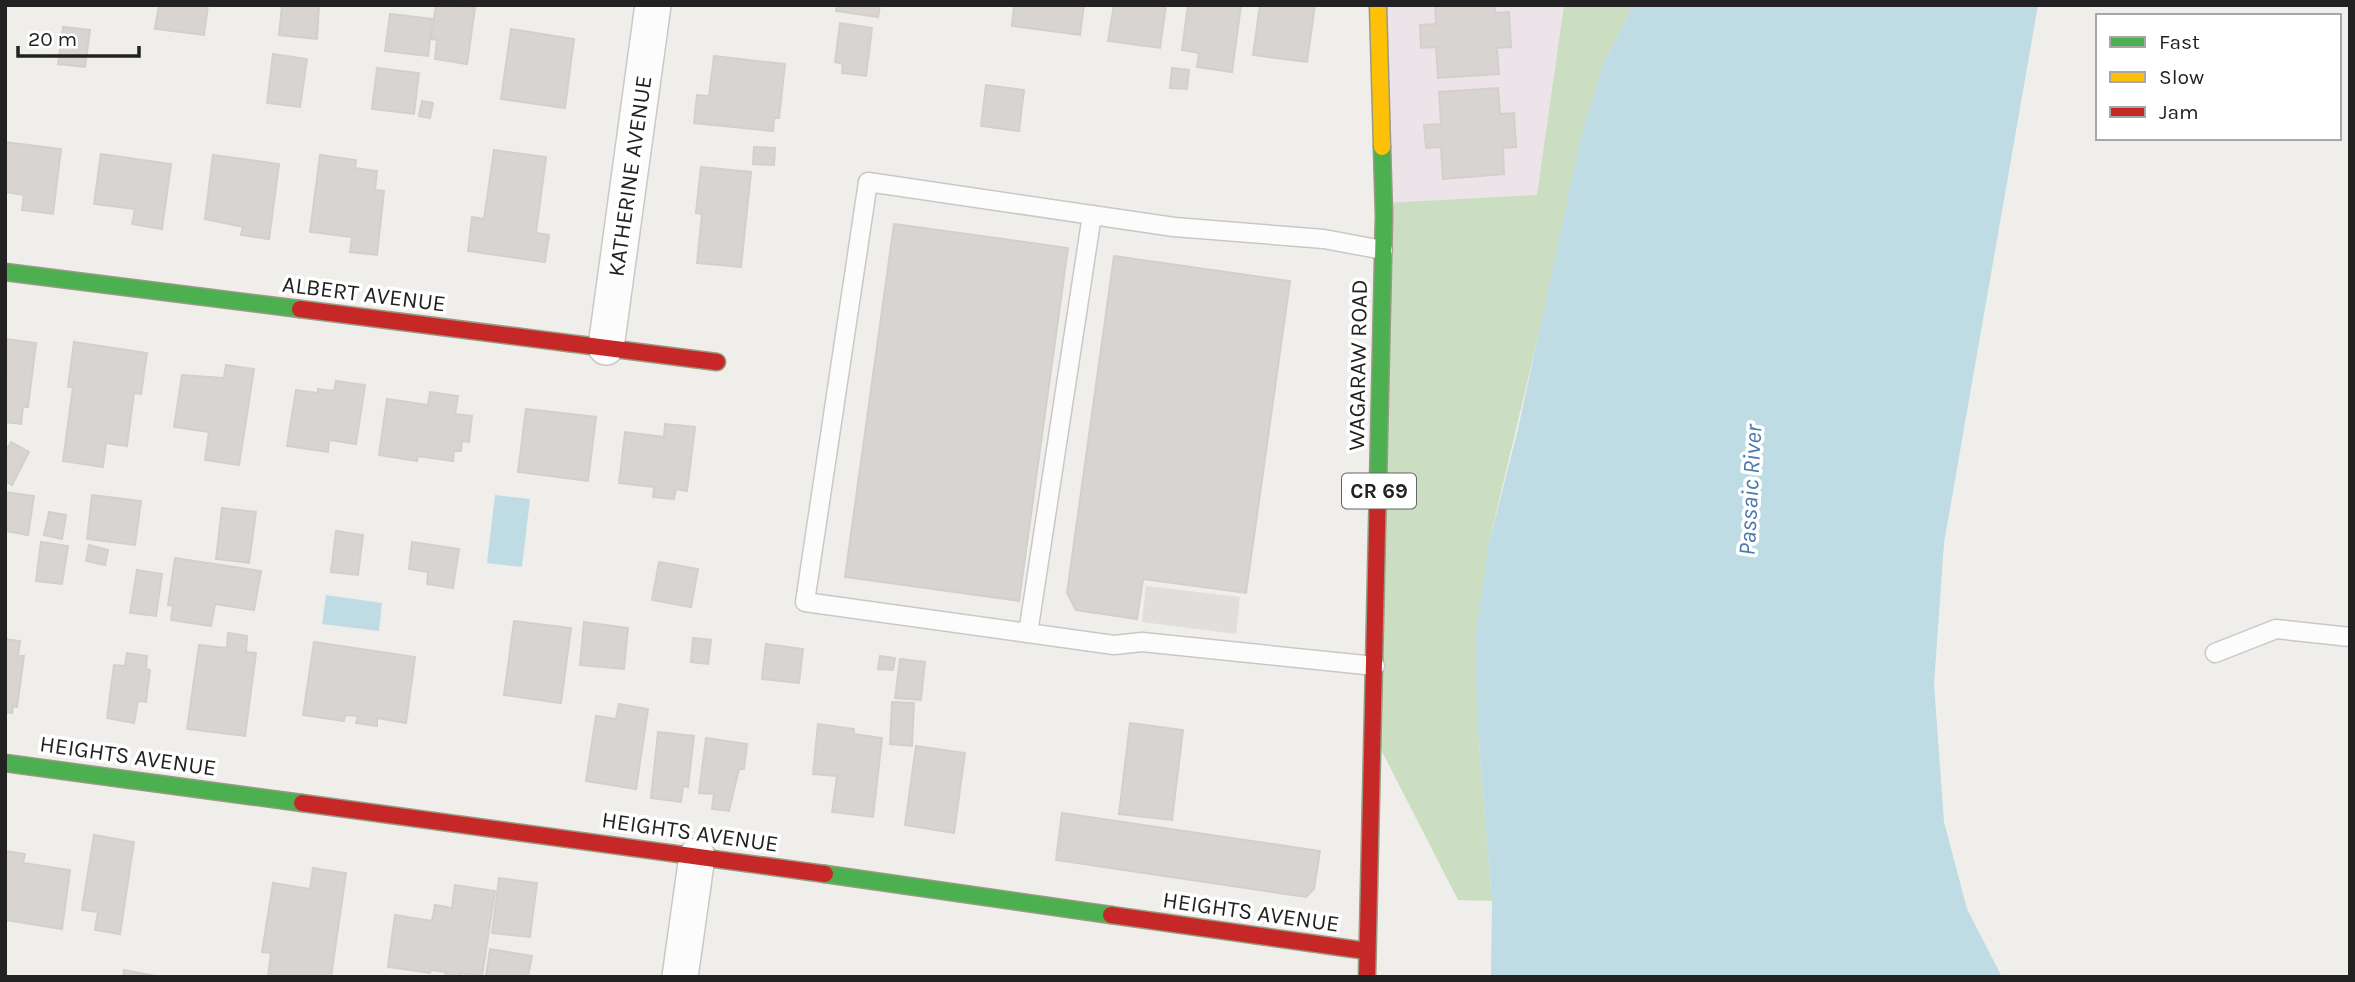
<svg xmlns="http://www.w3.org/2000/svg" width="2355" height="982" font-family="Karla,sans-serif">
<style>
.industrial{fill:#ede4e9}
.forest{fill:#cbdec1}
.parking{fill:#e0dfde}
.water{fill:#bfdbe3}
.building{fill:#d7d4d2;stroke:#d3d0cc;stroke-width:2}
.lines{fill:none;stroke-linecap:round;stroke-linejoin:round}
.lane-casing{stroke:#c9c8c7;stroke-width:21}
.street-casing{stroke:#c9c8c7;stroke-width:38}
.fast-casing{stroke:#999a82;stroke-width:19}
.slow-casing{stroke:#999a82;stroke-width:19}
.jam-casing{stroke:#999a82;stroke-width:19}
.lane{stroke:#fdfcfc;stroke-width:18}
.street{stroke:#fdfcfc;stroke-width:35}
.fast{stroke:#4caf50;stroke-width:16}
.slow{stroke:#ffc107;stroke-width:16}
.jam{stroke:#c62828;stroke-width:16}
.labels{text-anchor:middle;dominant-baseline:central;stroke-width:7;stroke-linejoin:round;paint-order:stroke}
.shield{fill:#fff;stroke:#646464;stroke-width:2}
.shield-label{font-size:21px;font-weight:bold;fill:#222}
.street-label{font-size:23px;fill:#222;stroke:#fff}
.water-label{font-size:24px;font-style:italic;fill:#4a7aab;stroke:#fff}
</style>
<rect width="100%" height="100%" fill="#f0eeeb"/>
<polygon class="industrial" points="1378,5 1564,5 1537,196 1384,203"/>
<polygon class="forest" points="1564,5 1633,5 1603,64 1488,547 1477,720 1492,901 1458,900 1374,736 1384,203 1537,195"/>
<polygon class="parking" points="1146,586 1240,597 1236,634 1142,622"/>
<g class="water">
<polygon points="1633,5 2038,5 1944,543 1934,684 1944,822 1967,909 2002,977 1491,977 1492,901 1477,720 1476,633 1488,547 1518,429 1582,133 1603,64"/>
<polygon points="495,495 530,499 522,567 487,563"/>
<polygon points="326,595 382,603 379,631 322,624"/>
</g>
<g class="building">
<polygon points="159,5 208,5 204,35 155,29"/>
<polygon points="282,5 319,5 317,39 279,35"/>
<polygon points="436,5 475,8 467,64 435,59 437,40 431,39"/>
<polygon points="837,5 880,5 878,17 836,11"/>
<polygon points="1014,5 1084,5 1080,35 1012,26"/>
<polygon points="1114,5 1166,5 1160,48 1108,41"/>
<polygon points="1188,5 1241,5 1232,72 1197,67 1199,53 1182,50"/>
<polygon points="1260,5 1315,5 1307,62 1253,55"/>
<polygon points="1435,5 1495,5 1495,13 1509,12 1511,47 1497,48 1499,74 1438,78 1436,47 1421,48 1420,25 1436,24"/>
<polygon points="390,14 432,19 428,56 385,51"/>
<polygon points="840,23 872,28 866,76 842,73 843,64 835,62"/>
<polygon points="63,27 90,30 85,67 58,64"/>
<polygon points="511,29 574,39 565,108 501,99"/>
<polygon points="273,54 307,59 300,107 267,103"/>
<polygon points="714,56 785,64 779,118 774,118 773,131 694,123 697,95 709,96"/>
<polygon points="377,68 419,73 414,114 372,109"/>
<polygon points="1172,68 1189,70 1187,89 1170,88"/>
<polygon points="986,85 1024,90 1019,131 981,126"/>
<polygon points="1498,88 1500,114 1514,113 1516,147 1503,148 1504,174 1443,179 1441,147 1426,148 1424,125 1441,124 1439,92"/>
<polygon points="422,101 433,103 430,118 419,116"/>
<polygon points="5,142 61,149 53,214 22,210 24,195 5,192"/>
<polygon points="754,147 775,148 774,165 753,164"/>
<polygon points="494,150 546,157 536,233 549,235 545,262 468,251 472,217 484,219"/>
<polygon points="101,154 171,164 162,229 132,224 135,209 94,204"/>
<polygon points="213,155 279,164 269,239 241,235 243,227 205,219"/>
<polygon points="320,155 356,160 355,168 377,171 375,190 384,191 377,255 350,252 352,237 310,232"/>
<polygon points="701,167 751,172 741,267 697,263 702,214 696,213"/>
<polygon points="894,224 1068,248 1019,601 845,577"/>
<polygon points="1114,256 1290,281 1246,593 1143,579 1137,619 1076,610 1067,593"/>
<polygon points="7,339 36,343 28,407 23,407 21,424 5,422"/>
<polygon points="74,342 147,353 141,394 134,393 127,446 106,443 103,467 63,461 73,387 68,387"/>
<polygon points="226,365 254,369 239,465 205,460 209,432 174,427 182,375 224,378"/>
<polygon points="336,381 365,385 356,444 329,440 328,452 287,446 296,390 318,393 318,389 334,391"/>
<polygon points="430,392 458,396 455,414 472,416 469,442 462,441 461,451 454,451 453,461 418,456 417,461 379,455 387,399 428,405"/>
<polygon points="526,409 596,417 588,481 518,472"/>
<polygon points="665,424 695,427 687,491 676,489 674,499 653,497 654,487 619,483 625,432 664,437"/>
<polygon points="11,442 29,452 12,485 5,481 5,453"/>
<polygon points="5,492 34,496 28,535 5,531"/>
<polygon points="92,495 141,501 135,545 87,539"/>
<polygon points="222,508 256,512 249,563 216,559"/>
<polygon points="49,512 66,515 62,539 44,535"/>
<polygon points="336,531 363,535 358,575 331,572"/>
<polygon points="41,542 68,546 62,584 36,581"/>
<polygon points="412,542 459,549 453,588 427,584 428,572 409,569"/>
<polygon points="89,545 108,550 105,565 86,561"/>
<polygon points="175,558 261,571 254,610 215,604 211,626 171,620 173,606 168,605"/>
<polygon points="659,562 698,569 691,607 652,600"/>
<polygon points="137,570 162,574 156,616 130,613"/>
<polygon points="514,621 571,628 561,703 504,695"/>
<polygon points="584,622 628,628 624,669 580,665"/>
<polygon points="228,633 247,636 246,652 256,653 245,736 187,729 199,645 227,648"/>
<polygon points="693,638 711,640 708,664 691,662"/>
<polygon points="5,639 20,641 18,656 24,656 17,707 13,706 12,713 5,712"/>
<polygon points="314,642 415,657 406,723 377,718 377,726 356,723 358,716 345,715 344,721 303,715"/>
<polygon points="766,644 803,649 799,683 762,679"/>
<polygon points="127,653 147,656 146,669 150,670 146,702 138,701 134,723 107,718 114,665 125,666"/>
<polygon points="880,656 895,658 893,670 878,669"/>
<polygon points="900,659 925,662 921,700 895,698"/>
<polygon points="892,702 914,703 912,746 890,744"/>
<polygon points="619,704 648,709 636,789 586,781 596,716 616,719"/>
<polygon points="1130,723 1183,730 1172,820 1119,814"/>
<polygon points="818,724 854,729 854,734 882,738 873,817 832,812 837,776 813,774"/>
<polygon points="658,732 694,736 688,787 683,786 681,802 651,798"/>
<polygon points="706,738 747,744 744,769 739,769 729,811 712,809 714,794 699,793"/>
<polygon points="916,746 965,753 954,833 905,825"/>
<polygon points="1062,813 1320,851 1314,889 1306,897 1056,860"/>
<polygon points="94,835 134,842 120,934 95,930 98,912 82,910"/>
<polygon points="5,851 25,854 23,863 70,870 62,929 5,920"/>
<polygon points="313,868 346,873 331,977 268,977 271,953 262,952 273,883 310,889"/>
<polygon points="499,878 537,883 530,937 492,933"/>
<polygon points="455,885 495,891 482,976 461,973 461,977 445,977 446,972 431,970 430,973 388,967 395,915 432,921 435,905 452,908"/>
<polygon points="490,949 532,956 528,977 486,976"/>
<polygon points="124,970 161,977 123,977"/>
</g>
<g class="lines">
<defs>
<g id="lane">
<polyline points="1028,633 1092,215"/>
<polyline points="2215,653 2276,629 2350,637"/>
<polyline points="1375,666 1142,642 1114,645 805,602 868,182 1174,227 1324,239 1383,250"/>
</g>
<g id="street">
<polyline points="606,347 653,5"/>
<polyline points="680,977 697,856"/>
</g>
<g id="fast">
<polyline points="5,272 300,309"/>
<polyline points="1378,484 1384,216 1382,147"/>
<polyline points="5,763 302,803"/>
<polyline points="825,874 1111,915"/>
</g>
<polyline id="slow" points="1378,5 1382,147"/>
<g id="jam">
<polyline points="300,309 717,362"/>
<polyline points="302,803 825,874"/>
<polyline points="1111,915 1367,951"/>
<polyline points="1367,977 1378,484"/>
</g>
</defs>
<use href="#lane" class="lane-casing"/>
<use href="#street" class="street-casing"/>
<use href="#fast" class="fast-casing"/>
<use href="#slow" class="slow-casing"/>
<use href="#jam" class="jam-casing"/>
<use href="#lane" class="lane"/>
<use href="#street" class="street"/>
<use href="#fast" class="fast"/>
<use href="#slow" class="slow"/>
<use href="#jam" class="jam"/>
</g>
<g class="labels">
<rect class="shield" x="1342" y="473.5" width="74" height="35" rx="5"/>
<g class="shield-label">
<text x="1379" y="491">CR 69</text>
</g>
<g class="street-label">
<text transform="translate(630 176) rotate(-82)">KATHERINE AVENUE</text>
<text transform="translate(364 294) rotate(7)">ALBERT AVENUE</text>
<text transform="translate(1358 365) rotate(-89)">WAGARAW ROAD</text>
<text transform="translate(128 756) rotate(8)">HEIGHTS AVENUE</text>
<text transform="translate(690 832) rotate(8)">HEIGHTS AVENUE</text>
<text transform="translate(1251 912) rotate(8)">HEIGHTS AVENUE</text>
</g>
<g class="water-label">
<text transform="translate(1750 490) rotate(-87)">Passaic River</text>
</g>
</g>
<rect width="2355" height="982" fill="none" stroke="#222222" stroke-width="14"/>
<rect x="2096" y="14" width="245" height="126" fill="#ffffff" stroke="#a7a7a7" stroke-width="2"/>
<rect x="2110" y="37" width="35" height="10" fill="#4caf50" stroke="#a7a7a7" stroke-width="2"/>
<text x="2159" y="49" font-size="21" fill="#222222">Fast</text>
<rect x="2110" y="72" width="35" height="10" fill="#ffc107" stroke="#a7a7a7" stroke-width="2"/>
<text x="2159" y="84" font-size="21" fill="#222222">Slow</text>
<rect x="2110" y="107" width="35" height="10" fill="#c62828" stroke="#a7a7a7" stroke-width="2"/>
<text x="2159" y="119" font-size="21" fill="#222222">Jam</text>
<path d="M18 46v10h121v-10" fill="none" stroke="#222222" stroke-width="3.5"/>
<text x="28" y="46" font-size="21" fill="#222222" stroke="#ffffff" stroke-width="5" paint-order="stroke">20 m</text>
</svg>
